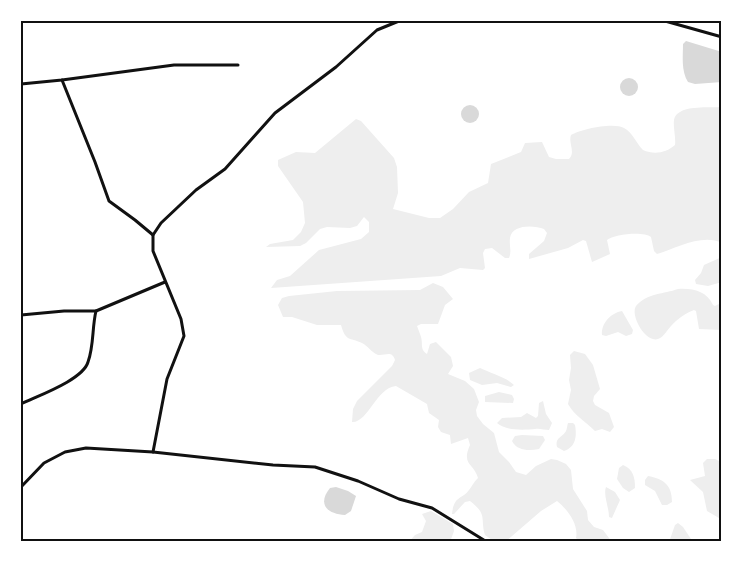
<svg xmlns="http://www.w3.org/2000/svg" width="743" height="563" font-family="Spectral,serif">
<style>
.green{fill:#eee}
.water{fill:#d9d9d9}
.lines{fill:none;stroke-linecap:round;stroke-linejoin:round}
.minor{stroke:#111;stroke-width:3}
.neatline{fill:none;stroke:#111;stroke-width:2}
</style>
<rect width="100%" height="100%" fill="#fff"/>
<g class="green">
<path d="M 722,107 L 722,243 C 703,233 676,248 657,254 L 654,251 L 651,237 C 644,231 614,234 607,240 L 610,254 L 592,262 L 586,241 L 583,240 L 568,248 L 529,259 L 529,254 L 544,241 L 547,233 L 544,229 C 534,225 512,224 510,238 C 509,246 512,251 509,258 L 505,258 L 492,248 L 485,249 L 483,253 L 485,268 L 483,270 L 460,268 L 441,276 L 271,288 L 277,280 L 290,276 L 319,250 L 361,239 L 369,232 L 369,222 L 364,217 L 357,226 L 350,228 L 327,227 L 320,229 L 306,243 L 300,246 L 266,247 L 270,244 L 293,240 L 301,232 L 305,223 L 303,202 L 278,166 L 278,160 L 296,152 L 315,153 L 356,119 L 361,121 L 394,158 L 397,167 L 398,193 L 393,209 L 429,218 L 440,218 L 453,209 L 469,192 L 488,183 L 491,164 L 521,152 L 525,143 L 542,142 L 549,157 L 556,159 L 569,159 C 576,152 568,143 571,135 C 581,129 614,122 624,128 C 633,133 636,143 643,150 C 654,155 666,153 675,145 C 676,137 673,128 674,120 C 677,104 709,108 722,107 Z"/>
<polygon points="722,257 722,282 708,286 696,284 695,280 701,273 704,265"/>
<path d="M 433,283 L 443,287 L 453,299 L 445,305 L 438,324 L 421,324 L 417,326 C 418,329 419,331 420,334 C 424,343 419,349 427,354 L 430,344 L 436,342 L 451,357 L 453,366 L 448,374 L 465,381 L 474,389 L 479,402 L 476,410 L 477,416 L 483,424 L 494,433 L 499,452 L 509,462 L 516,472 L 526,475 L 536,466 L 551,459 L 557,460 L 566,464 L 571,470 L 573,489 L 587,511 L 588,520 L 594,527 L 603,530 L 612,542 L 580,542 L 576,538 C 579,524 567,509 557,501 L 541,511 L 505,542 L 495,542 L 485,535 C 480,518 488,515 470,501 L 465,502 L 454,514 L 452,514 C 454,495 462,500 469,490 C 473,485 473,483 478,478 C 474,463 461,465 470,445 L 468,438 L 451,444 L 450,435 L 441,432 L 438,427 L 439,420 L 429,413 L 427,404 L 396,386 C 376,388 368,423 352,422 L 353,409 L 357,401 L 392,366 L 395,360 C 392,350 385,356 378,355 C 371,352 368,346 362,343 C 349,337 346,342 341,325 L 317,325 L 292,317 L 283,317 L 278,305 L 282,298 L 289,296 L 337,291 L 420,290 Z"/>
<path d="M 678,289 C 692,288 707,291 713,305 L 715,306 L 719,304 L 722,296 L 722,330 L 699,329 L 696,311 L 694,310 C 686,313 677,319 671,326 C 667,330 664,337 658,339 C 645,343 630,315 636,306 C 647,293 664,294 678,289 Z"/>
<path d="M 622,311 L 633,330 L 632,334 L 626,336 L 618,332 L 606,336 L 602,335 C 601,323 611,313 622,311 Z"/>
<path d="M 574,351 L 585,354 L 593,365 L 600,389 L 594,396 L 593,401 L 595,405 L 609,413 L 614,427 L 610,432 L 602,429 L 595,431 C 585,421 575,416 568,404 L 571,390 L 569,380 L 571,368 L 570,355 Z"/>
<path d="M 480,368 C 490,373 506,377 514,385 L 511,387 L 497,383 L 482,385 L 470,380 L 469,373 Z"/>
<polygon points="499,392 512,395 514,399 513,403 485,402 485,396"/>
<path d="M 543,401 L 546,414 L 552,423 L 549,430 C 544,430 540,428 535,429 C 524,430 506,431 497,423 L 502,418 L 521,417 L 527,413 L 536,418 L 538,416 L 539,403 Z"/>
<path d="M 568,423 L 573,423 L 575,425 C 577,436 576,447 564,451 L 557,447 C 555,437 562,438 566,431 C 567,429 567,426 568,423 Z"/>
<path d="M 522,435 L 543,436 L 545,440 L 539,449 C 529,451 517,451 512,441 L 515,436 Z"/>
<polygon points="715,459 719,461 722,466 722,517 719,518 707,511 703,492 690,480 705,476 703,463 707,459"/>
<path d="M 623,465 C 633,469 635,477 635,488 L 629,492 L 623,488 L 617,479 L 619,468 Z"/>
<path d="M 648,476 C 663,479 672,484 672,502 L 667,505 L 662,505 L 655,491 L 645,485 L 645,480 Z"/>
<path d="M 606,487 L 615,492 L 620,500 L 612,518 L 609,517 C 609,507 603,495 606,487 Z"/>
<polygon points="431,511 453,524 454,531 450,542 409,542 415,535 422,532 426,521 422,514"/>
<polygon points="678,523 683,527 693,542 669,542 675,525"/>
</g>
<g class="water">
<path d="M 686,41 L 722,52 L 722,82 L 695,84 L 688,82 C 681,71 683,56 683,44 Z"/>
<circle cx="629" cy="87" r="9"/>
<circle cx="470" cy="114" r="9"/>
<path d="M 336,487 L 348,491 L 356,496 L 351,511 L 345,515 C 327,514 317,504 330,488 Z"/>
</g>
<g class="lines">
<g class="minor">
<polyline points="665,21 722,37"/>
<polyline points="62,80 95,162 109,201 135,220 153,235"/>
<polyline points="21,84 62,80 174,65 238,65"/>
<polyline points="21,315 64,311 96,311 165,282"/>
<path d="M 21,404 C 37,396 83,380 88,362 C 94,346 92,327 96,311"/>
<polyline points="153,452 167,379 184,336 181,319 153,251 153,235 161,223 196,190 225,169 275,113 336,67 377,30 399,21"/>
<polyline points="21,487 44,463 65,452 86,448 153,452 273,465 315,467 358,481 399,499 432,508 487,542"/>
</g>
</g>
<rect width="743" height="563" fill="none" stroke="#ffffff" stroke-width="45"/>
<rect x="22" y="22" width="698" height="518" class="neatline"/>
</svg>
